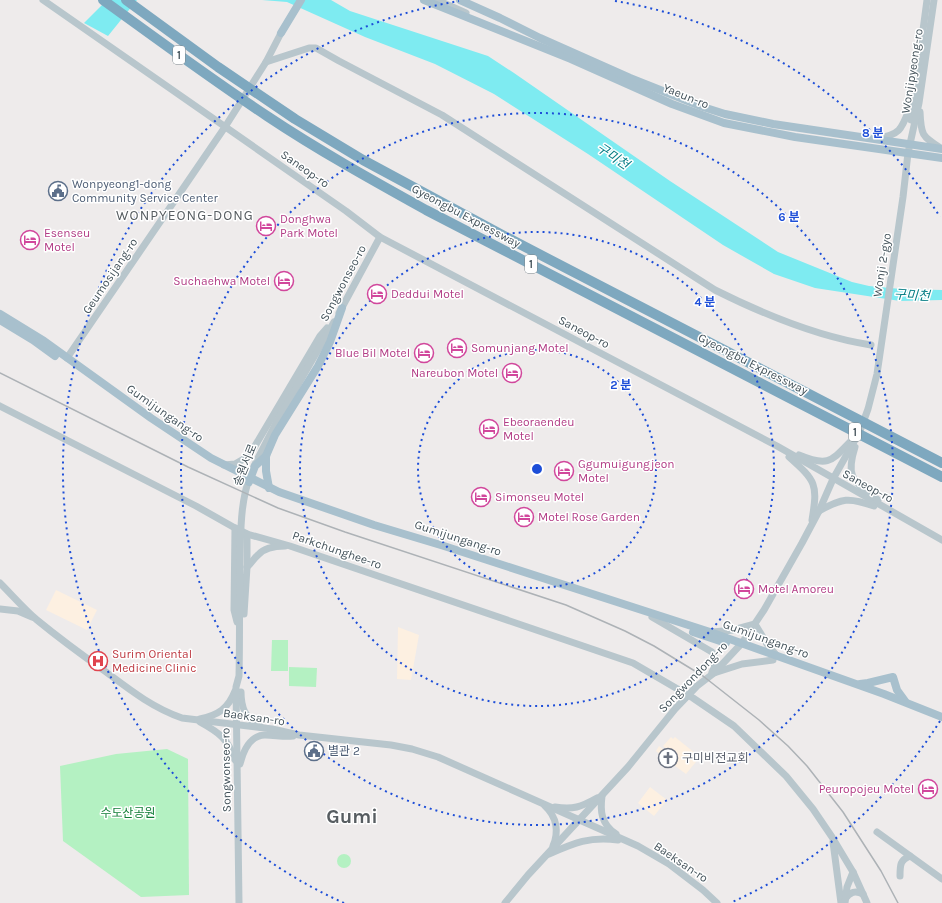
<svg xmlns="http://www.w3.org/2000/svg" width="942" height="903" font-family="Karla,'Noto Sans KR',sans-serif">
<style>
.commercial{fill:#fdf0e1}
.green{fill:#b4f1c2}
.water{fill:#7eebf1}
.lines{fill:none;stroke-linecap:round;stroke-linejoin:round}
.minor{stroke:#b8c6cc;stroke-width:7}
.major{stroke:#a8c0cd;stroke-width:8}
.highway{stroke:#7ea8bf;stroke-width:10}
.rail{stroke:#adb2b6;stroke-width:1.5}
.ring{fill:none;stroke:#1d4ed8;stroke-width:2;stroke-dasharray:2 4}
.labels{text-anchor:middle;dominant-baseline:central;stroke-width:3;stroke-linejoin:round;paint-order:stroke}
.shield{fill:#fff;stroke:#7b868c;stroke-width:1}
.shield-label{font-size:11px;font-weight:bold;fill:#43525a}
.street-label{font-size:12px;fill:#43525a;stroke:#fff}
.service-label{font-size:12px;fill:#4e5e75;stroke:#fff;text-anchor:start}
.hotel-label{font-size:12px;fill:#b23c85;stroke:#fff;text-anchor:start}
.health-label{font-size:12px;fill:#be3a42;stroke:#fff;text-anchor:start}
.worship-label{font-size:12px;fill:#5b616d;stroke:#fff;text-anchor:start}
.park-label{font-size:12px;fill:#107e36;stroke:#fff}
.water-label{font-size:13px;font-style:italic;fill:#067e85;stroke:#fff}
.quarter-label{font-size:14px;letter-spacing:1px;fill:#575d61;stroke:#fff}
.town-label{font-size:20px;font-weight:bold;fill:#575d61;stroke:#fff}
.centre{fill:#1d4ed8;stroke:#fff;stroke-width:2}
.ring-label{font-size:12px;text-anchor:middle;font-weight:bold;fill:#1d4ed8;stroke:#fff;stroke-width:3;stroke-linejoin:round;paint-order:stroke}
</style>
<rect width="100%" height="100%" fill="#eeebeb"/>
<g class="commercial">
<polygon points="56,590 97,610 87,630 46,610"/>
<polygon points="398,627 419,635 411,680 397,679"/>
<polygon points="671,737 673,739 675,737 700,757 686,774 671,763 676,757 663,746"/>
<polygon points="659,746 673,757 669,762 656,751"/>
<polygon points="650,787 667,800 654,816 638,803"/>
</g>
<g class="green">
<polygon points="272,640 288,640 288,671 271,671"/>
<polygon points="289,667 317,668 316,687 289,686"/>
<polygon points="167,749 188,759 189,895 141,897 63,841 60,766 116,754"/>
<circle cx="344" cy="861" r="7"/>
</g>
<g class="water">
<polygon points="107,0 137,0 108,36 84,23"/>
<polygon points="262,0 331,0 350,11 488,56 514,73 670,181 778,252 852,282 869,286 901,289 942,290 942,300 900,301 815,288 774,274 723,245 588,154 494,94 435,64 365,37 287,2"/>
</g>
<g class="lines">
<g class="minor">
<polyline points="43,0 346,211 380,237 777,446 942,540"/>
<polyline points="437,0 466,13"/>
<path d="M 266,62 L 309,48 L 316,48 L 339,61 L 442,115 L 715,290 C 763,314 818,337 871,345"/>
<path d="M 920,112 C 921,136 922,136 942,149"/>
<polyline points="911,120 927,0"/>
<path d="M 877,138 C 901,135 902,128 910,107"/>
<polyline points="339,313 380,237"/>
<polyline points="67,358 225,127 266,62 281,33"/>
<polyline points="0,406 196,506 235,528 247,534 290,546 633,663 693,698 734,726 786,776 813,809 832,837 853,872 867,903"/>
<path d="M 855,447 C 845,479 854,481 878,500"/>
<path d="M 799,455 C 830,468 832,460 853,439"/>
<path d="M 789,457 C 816,481 818,484 812,520"/>
<polyline points="224,465 235,464 249,456 320,336 327,328"/>
<polyline points="254,466 276,423 334,322"/>
<path d="M 819,511 C 842,498 849,497 874,506"/>
<polyline points="235,528 234,610 237,622"/>
<path d="M 247,567 C 252,563 253,559 258,555 C 264,548 276,546 285,546"/>
<path d="M 0,583 C 12,595 24,609 37,620 C 59,638 82,655 106,672 C 130,690 153,708 182,718 L 272,729 L 299,735 L 391,745 L 412,749 L 438,757 L 638,846 L 669,864 L 703,890 L 717,903"/>
<polyline points="0,609 18,611 32,617"/>
<polyline points="244,614 247,567 247,534"/>
<polyline points="652,617 712,652 716,660 714,668 712,672"/>
<polyline points="755,624 767,644 777,656"/>
<polyline points="713,632 733,630 755,624"/>
<polyline points="714,673 742,664 773,660"/>
<path d="M 241,692 C 241,707 245,719 260,726"/>
<path d="M 200,719 C 218,715 228,709 235,691"/>
<path d="M 200,722 C 220,733 228,739 235,760"/>
<path d="M 240,764 C 243,752 250,735 265,735 C 275,735 283,737 293,736"/>
<path d="M 602,796 C 600,811 601,824 616,834"/>
<path d="M 545,806 C 557,817 559,832 553,846"/>
<path d="M 555,807 C 573,810 581,807 597,798"/>
<polyline points="877,832 942,879"/>
<polyline points="833,842 841,903"/>
<path d="M 549,854 C 574,843 590,836 618,840"/>
<path d="M 900,876 C 900,865 900,860 910,856"/>
<path d="M 845,899 C 850,892 855,890 863,894"/>
<path d="M 239,903 L 236,687 L 239,676 C 240,634 239,593 240,551 C 241,525 241,501 250,476"/>
<polyline points="505,903 528,875 628,767 675,709 697,686 714,673 742,643 764,610 802,543 819,511 833,479 860,431 868,409 877,374 903,197 908,153 919,103 934,0"/>
<polyline points="845,903 847,887 853,872"/>
</g>
<g class="major">
<polyline points="424,0 571,59 672,104 724,123 795,137 942,158"/>
<polyline points="460,0 500,18 540,38 630,78 703,107 725,114 773,124 942,149"/>
<polyline points="281,33 301,0"/>
<polyline points="0,314 44,341 151,418 211,458 279,492 374,525 444,546 710,632 884,694 942,717"/>
<polyline points="0,320 33,340 55,356"/>
<polyline points="249,482 255,466 266,456"/>
<polyline points="269,488 266,471 266,456 275,435 318,366 330,342 342,308"/>
<polyline points="693,632 726,643"/>
<polyline points="860,684 868,683 893,677 897,690 905,701"/>
</g>
<g class="highway">
<path d="M 103,0 C 157,39 211,79 267,116 C 318,150 372,180 426,210 L 942,477"/>
<polyline points="126,0 218,67 295,119 363,160 508,238 942,463"/>
</g>
<polyline class="rail" points="0,373 188,467 278,508 345,532 566,605 625,631 654,646 703,676 759,720 788,746 807,766 843,812 881,871 898,903"/>
</g>
<g class="ring">
<circle cx="537" cy="469" r="119"/>
<circle cx="537" cy="469" r="237"/>
<circle cx="537" cy="469" r="356"/>
<path d="M940 721A475 475 0 0 1 730 903M344 903A475 475 0 0 1 459 1M615 1A475 475 0 0 1 940 217"/>
</g>
<defs>
<symbol id="civic-ring" viewBox="-11 -11 22 22"><circle r="9.5" fill="#fff" stroke="#5c6f8a" stroke-width="1.5"/><path d="M-.6-6.5H3V-4.5H.6V-3L4-1V1h2V6H-6V1h2V-1L-.6-3ZM-1.2 2.5V6h2.4V2.5Z" fill="#5c6f8a"/></symbol>
<symbol id="hotel-ring" viewBox="-11 -11 22 22"><circle r="9.5" fill="#fff" stroke="#d1479c" stroke-width="1.5"/><path d="M-6-4.5h1.5V1H6V5H4.5V3h-9V5H-6ZM-4 0a1.8 1.8 0 1 1 3.6 0ZM.5 0V-2.5h3Q6-2.5 6 0Z" fill="#d1479c"/></symbol>
<symbol id="hospital-ring" viewBox="-11 -11 22 22"><circle r="9.5" fill="#fff" stroke="#e0444e" stroke-width="1.5"/><path d="M-5-5h3v3.5h4V-5h3V5h-3V1.5h-4V5h-3Z" fill="#e0444e"/></symbol>
<symbol id="church-ring" viewBox="-11 -11 22 22"><circle r="9.5" fill="#fff" stroke="#6b7280" stroke-width="1.5"/><path d="M-1.2-6h2.4v3.5h3.3v2.4h-3.3V6h-2.4V-.1h-3.3v-2.4h3.3Z" fill="#6b7280"/></symbol>
</defs>
<g fill-rule="evenodd">
<use href="#civic-ring" x="47" y="180" width="22" height="22"/>
<use href="#hotel-ring" x="255" y="215" width="22" height="22"/>
<use href="#hotel-ring" x="19" y="229" width="22" height="22"/>
<use href="#hotel-ring" x="273" y="270" width="22" height="22"/>
<use href="#hotel-ring" x="366" y="283" width="22" height="22"/>
<use href="#hotel-ring" x="446" y="337" width="22" height="22"/>
<use href="#hotel-ring" x="413" y="342" width="22" height="22"/>
<use href="#hotel-ring" x="501" y="362" width="22" height="22"/>
<use href="#hotel-ring" x="478" y="418" width="22" height="22"/>
<use href="#hotel-ring" x="553" y="460" width="22" height="22"/>
<use href="#hotel-ring" x="470" y="486" width="22" height="22"/>
<use href="#hotel-ring" x="513" y="506" width="22" height="22"/>
<use href="#hotel-ring" x="733" y="578" width="22" height="22"/>
<use href="#hospital-ring" x="87" y="650" width="22" height="22"/>
<use href="#civic-ring" x="303" y="740" width="22" height="22"/>
<use href="#church-ring" x="657" y="747" width="22" height="22"/>
<use href="#hotel-ring" x="917" y="778" width="22" height="22"/>
</g>
<g class="labels">
<g class="shield">
<rect x="173" y="46" width="12" height="18" rx="3"/>
<rect x="525" y="255" width="12" height="18" rx="3"/>
<rect x="849" y="423" width="12" height="18" rx="3"/>
</g>
<g class="shield-label">
<text x="179" y="55">1</text>
<text x="531" y="264">1</text>
<text x="855" y="432">1</text>
</g>
<g class="street-label">
<text transform="translate(912 71) rotate(-81)">Wonjipyeong-ro</text>
<text transform="translate(686 96) rotate(22)">Yaeun-ro</text>
<text transform="translate(305 169) rotate(35)">Saneop-ro</text>
<text transform="translate(466 216) rotate(28)">Gyeongbu Expressway</text>
<text transform="translate(882 265) rotate(-81)">Wonji 2-gyo</text>
<text transform="translate(110 276) rotate(-56)">Geumosijang-ro</text>
<text transform="translate(343 283) rotate(-62)">Songwonseo-ro</text>
<text transform="translate(584 332) rotate(28)">Saneop-ro</text>
<text transform="translate(753 364) rotate(27)">Gyeongbu Expressway</text>
<text transform="translate(165 413) rotate(35)">Gumijungang-ro</text>
<text transform="translate(245 465) rotate(-68)">송원서로</text>
<text transform="translate(868 486) rotate(29)">Saneop-ro</text>
<text transform="translate(458 538) rotate(18)">Gumijungang-ro</text>
<text transform="translate(337 550) rotate(19)">Parkchunghee-ro</text>
<text transform="translate(766 639) rotate(20)">Gumijungang-ro</text>
<text transform="translate(693 677) rotate(-46)">Songwondong-ro</text>
<text transform="translate(254 717) rotate(8)">Baeksan-ro</text>
<text transform="translate(226 770) rotate(-91)">Songwonseo-ro</text>
<text transform="translate(681 862) rotate(34)">Baeksan-ro</text>
</g>
<g class="service-label">
<text x="72" y="184">Wonpyeong1-dong<tspan x="72" dy="14">Community Service Center</tspan></text>
<text x="328" y="751">별관 2</text>
</g>
<g class="hotel-label">
<text x="280" y="219">Donghwa<tspan x="280" dy="14">Park Motel</tspan></text>
<text x="44" y="233">Esenseu<tspan x="44" dy="14">Motel</tspan></text>
<text x="270" y="281" text-anchor="end">Suchaehwa Motel</text>
<text x="391" y="294">Deddui Motel</text>
<text x="471" y="348">Somunjang Motel</text>
<text x="410" y="353" text-anchor="end">Blue Bil Motel</text>
<text x="498" y="373" text-anchor="end">Nareubon Motel</text>
<text x="503" y="422">Ebeoraendeu<tspan x="503" dy="14">Motel</tspan></text>
<text x="578" y="464">Ggumuigungjeon<tspan x="578" dy="14">Motel</tspan></text>
<text x="495" y="497">Simonseu Motel</text>
<text x="538" y="517">Motel Rose Garden</text>
<text x="758" y="589">Motel Amoreu</text>
<text x="914" y="789" text-anchor="end">Peuropojeu Motel</text>
</g>
<g class="health-label">
<text x="112" y="654">Surim Oriental<tspan x="112" dy="14">Medicine Clinic</tspan></text>
</g>
<g class="worship-label">
<text x="682" y="758">구미비전교회</text>
</g>
<g class="park-label">
<text x="128" y="813">수도산공원</text>
</g>
<g class="water-label">
<text transform="translate(613 156) rotate(34)">구미천</text>
<text transform="translate(912 295) rotate(3)">구미천</text>
</g>
<g class="quarter-label">
<text x="185" y="215">WONPYEONG-DONG</text>
</g>
<g class="town-label">
<text x="352" y="816">Gumi</text>
</g>
</g>
<circle cx="537" cy="469" r="6" class="centre"/>
<g class="ring-label">
<text x="873" y="137">8 분</text>
<text x="789" y="221">6 분</text>
<text x="705" y="306">4 분</text>
<text x="621" y="389">2 분</text>
</g>
</svg>
